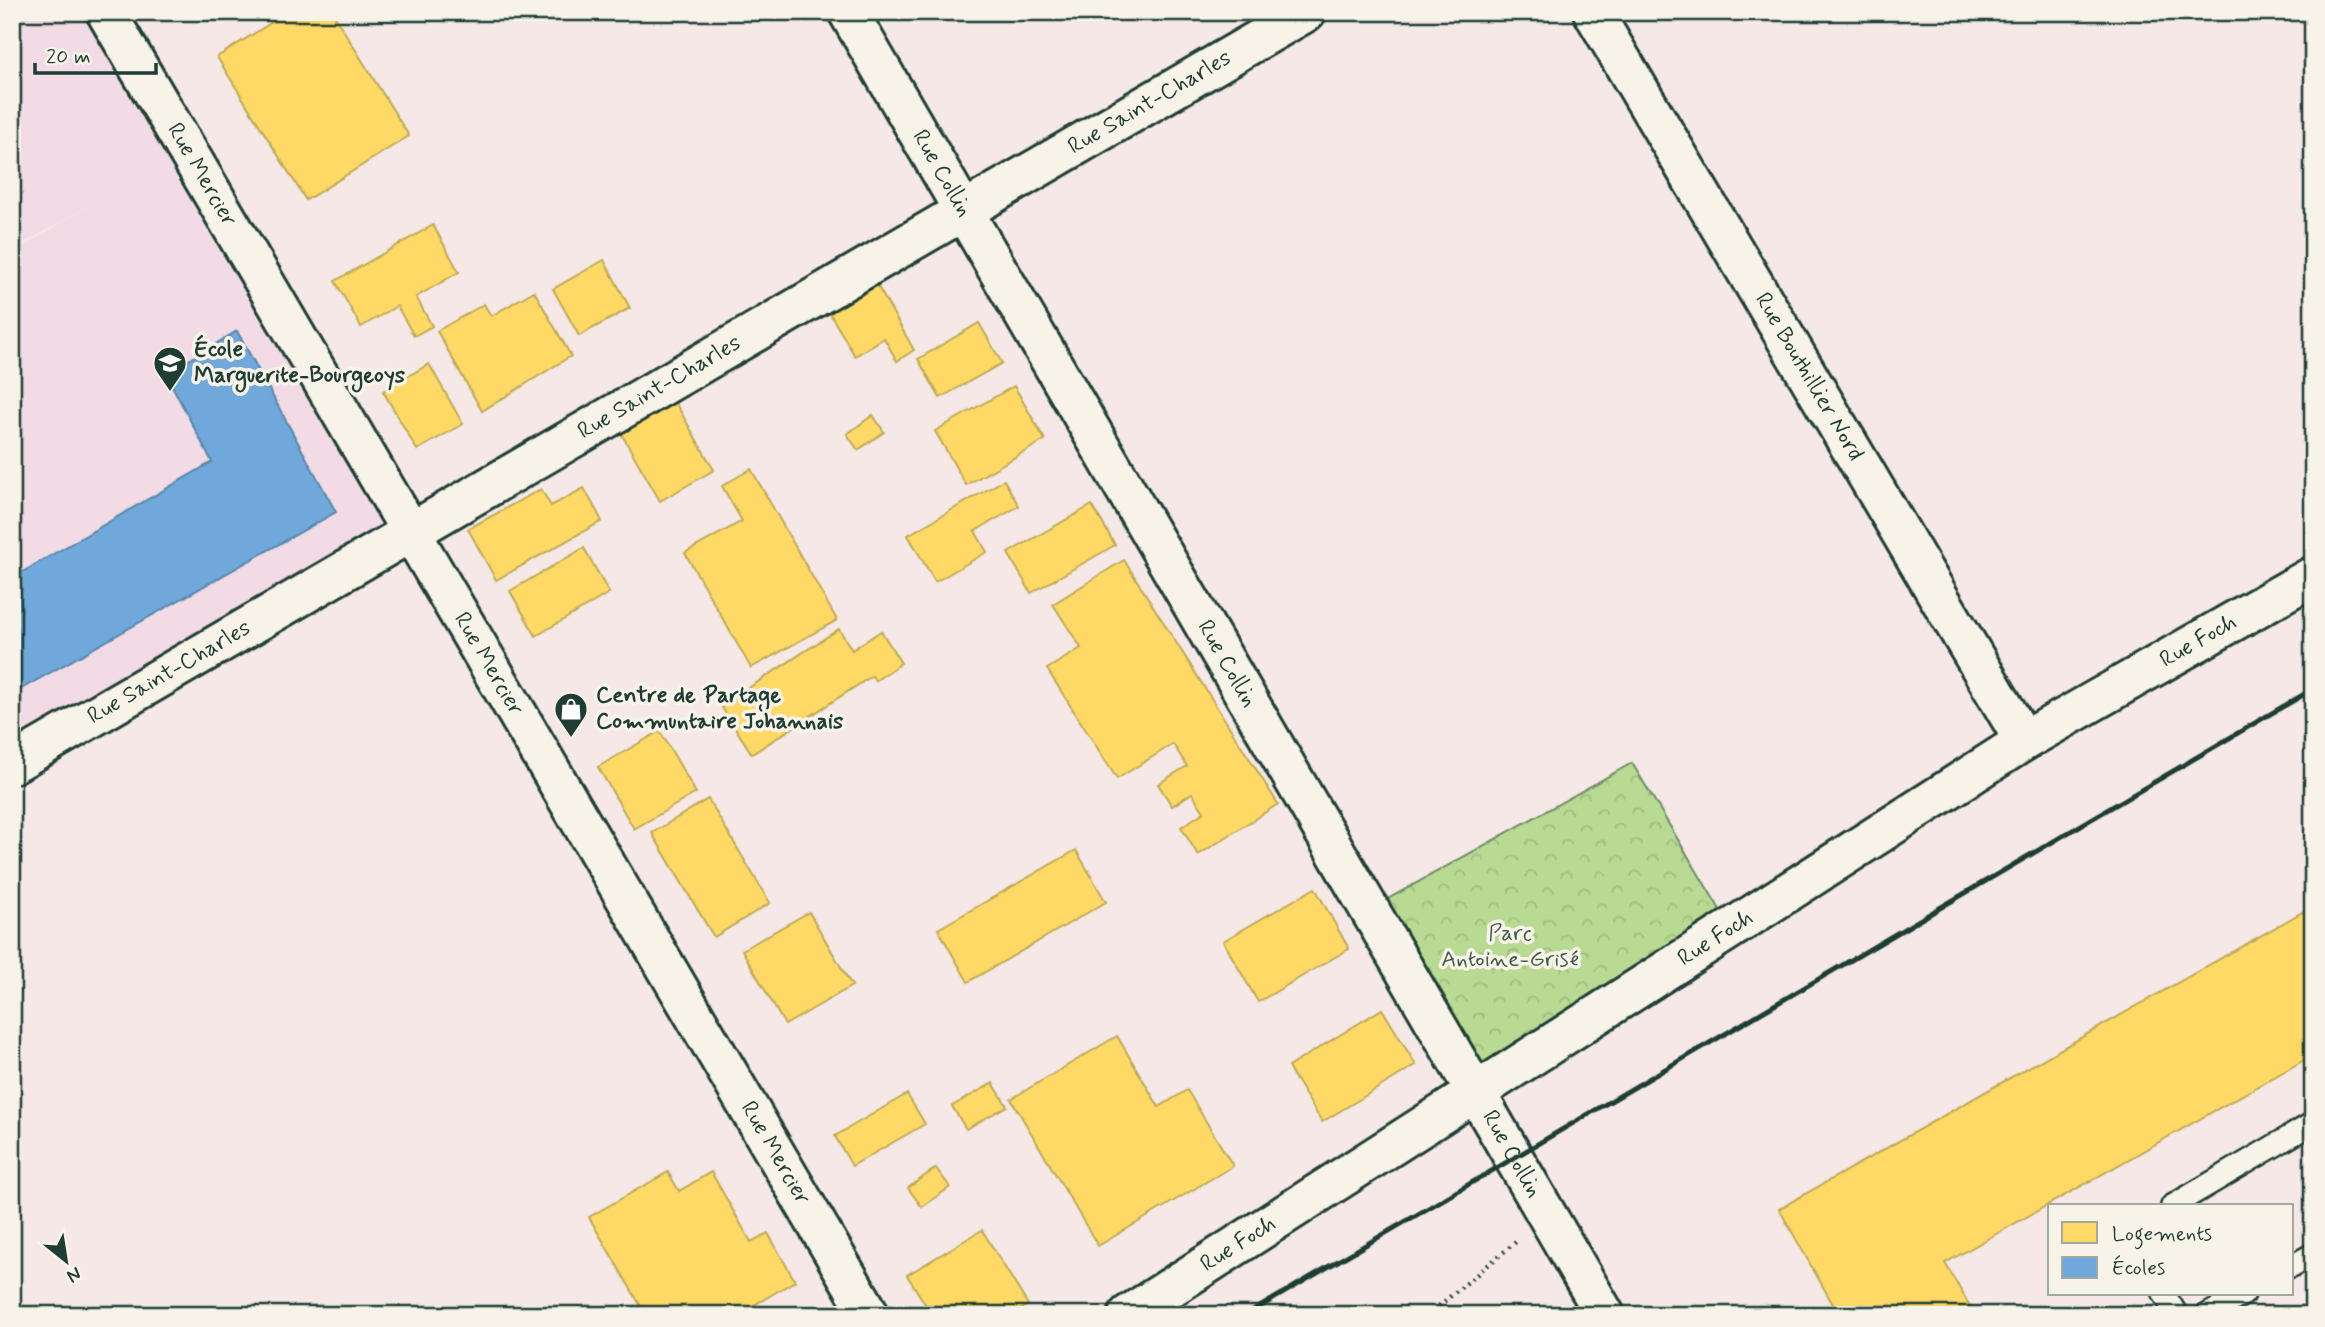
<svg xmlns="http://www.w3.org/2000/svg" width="2325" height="1327" font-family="Mynerve,sans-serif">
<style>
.built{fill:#f2dbe4}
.park{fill:url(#park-crowns);stroke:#6c8c64;stroke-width:2}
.homes{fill:#ffd966;stroke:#bcaa57;stroke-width:2}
.schools{fill:#6fa8dc;stroke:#5788aa;stroke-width:2}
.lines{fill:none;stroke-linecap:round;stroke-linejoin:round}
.service-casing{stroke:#1f3d34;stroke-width:26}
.minor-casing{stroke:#1f3d34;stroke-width:44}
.tertiary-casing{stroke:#1f3d34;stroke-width:44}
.path{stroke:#1f3d34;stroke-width:4.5;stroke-dasharray:2 5;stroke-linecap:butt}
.service{stroke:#f7f3e8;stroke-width:21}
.minor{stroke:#f7f3e8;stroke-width:38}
.tertiary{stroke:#f7f3e8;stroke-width:38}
.rail{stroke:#1f3d34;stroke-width:5}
.labels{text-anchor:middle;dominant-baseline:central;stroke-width:7;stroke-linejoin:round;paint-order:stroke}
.street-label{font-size:23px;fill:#1f3d34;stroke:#f7f3e8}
.poi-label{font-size:23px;font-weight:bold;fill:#1f3d34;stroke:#f7f3e8;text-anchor:start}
.park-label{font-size:23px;fill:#3e5c47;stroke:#f7f3e8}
</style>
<defs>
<pattern id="park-crowns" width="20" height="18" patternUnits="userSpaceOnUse" patternTransform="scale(1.75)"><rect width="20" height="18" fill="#b8da93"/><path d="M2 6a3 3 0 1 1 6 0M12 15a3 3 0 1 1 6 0" fill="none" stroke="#9ebc7f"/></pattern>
</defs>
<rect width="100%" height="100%" fill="#f5e8e6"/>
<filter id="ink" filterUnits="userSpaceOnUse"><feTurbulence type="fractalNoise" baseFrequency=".0143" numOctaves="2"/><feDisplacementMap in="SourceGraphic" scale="14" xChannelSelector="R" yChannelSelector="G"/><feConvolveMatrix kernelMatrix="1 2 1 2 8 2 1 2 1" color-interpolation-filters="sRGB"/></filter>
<g filter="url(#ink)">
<polygon class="built" points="12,12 106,12 410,533 12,764 12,253 99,200 12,250"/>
<polygon class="park" points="1632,763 1731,928 1475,1091 1370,909"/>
<g class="homes">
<polygon points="288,12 332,12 409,136 306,200 217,57"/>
<polygon points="433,225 459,272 416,297 432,326 414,336 397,306 361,327 335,281"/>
<polygon points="604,260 630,308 579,336 553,289"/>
<polygon points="877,285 914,350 897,361 884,338 855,356 829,312"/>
<polygon points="534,291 571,356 482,411 437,331 484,304 491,316"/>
<polygon points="979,323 1002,363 940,398 918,359"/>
<polygon points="429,364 463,424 417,450 383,391"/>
<polygon points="1014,386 1045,440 966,485 935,431"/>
<polygon points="675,402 714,470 660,501 621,433"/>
<polygon points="873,415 884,432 858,450 847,434"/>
<polygon points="751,469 837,620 751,668 685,553 742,521 722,486"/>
<polygon points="1004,480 1019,506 975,531 987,552 935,582 908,535"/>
<polygon points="584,488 602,521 496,580 468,529 541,489 551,506"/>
<polygon points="1092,505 1115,545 1031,593 1008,553"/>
<polygon points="584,548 609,593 536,636 510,591"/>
<polygon points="1124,560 1278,804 1198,855 1181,827 1204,812 1192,793 1172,806 1158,784 1187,766 1173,744 1117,779 1047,669 1081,648 1053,604"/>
<polygon points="839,629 852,650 881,631 901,663 875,681 872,676 752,754 721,706"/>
<polygon points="660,731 696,793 634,829 598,767"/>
<polygon points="708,799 770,903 714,937 652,833"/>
<polygon points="1076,850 1106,902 968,982 938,929"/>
<polygon points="1315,888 1349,949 1258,1002 1223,941"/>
<polygon points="2313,906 2313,1055 1945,1263 1975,1315 1839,1315 1779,1209"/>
<polygon points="809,912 852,986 785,1025 742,950"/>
<polygon points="1382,1009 1416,1065 1322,1122 1288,1067"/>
<polygon points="1117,1036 1159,1107 1187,1090 1233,1166 1098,1246 1011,1099"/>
<polygon points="993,1083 1007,1106 966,1129 952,1106"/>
<polygon points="907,1094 925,1124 852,1166 835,1136"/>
<polygon points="936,1168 950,1187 922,1207 908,1188"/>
<polygon points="668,1172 679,1191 711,1172 751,1242 768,1233 795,1281 737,1315 646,1315 589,1217"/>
<polygon points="982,1230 1028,1305 1012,1315 932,1315 907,1275"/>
</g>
<polygon class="schools" points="237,331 336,512 12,694 12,578 212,462 166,374"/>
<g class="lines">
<defs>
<g id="service">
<polyline points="2172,1206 2313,1123"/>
<polyline points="2292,1266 2313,1254"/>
<polyline points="2164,1294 2177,1315"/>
<polyline points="2207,1315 2244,1294"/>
</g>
<g id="minor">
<path id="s1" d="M 106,12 L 870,1315"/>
<path id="s2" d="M 848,12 L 1605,1315"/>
<path id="s3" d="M 1593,12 L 2024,741"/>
<path id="s4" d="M 1128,1315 L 2024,741 L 2313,576"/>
</g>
<g id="tertiary">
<path id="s5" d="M 12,764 L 1306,12"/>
</g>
</defs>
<use href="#service" class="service-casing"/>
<use href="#minor" class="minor-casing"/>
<use href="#tertiary" class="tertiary-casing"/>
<polyline class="path" points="1428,1315 1517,1241"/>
<use href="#service" class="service"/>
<use href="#minor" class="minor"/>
<use href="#tertiary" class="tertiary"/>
<polyline class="rail" points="1246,1315 2313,689"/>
</g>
</g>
<defs>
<symbol id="school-pin" viewBox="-11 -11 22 30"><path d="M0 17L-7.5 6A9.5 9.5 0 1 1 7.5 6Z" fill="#1f3d34" stroke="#f7f3e8"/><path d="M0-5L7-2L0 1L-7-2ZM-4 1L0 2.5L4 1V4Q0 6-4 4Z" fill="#fff"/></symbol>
<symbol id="shop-pin" viewBox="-11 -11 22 30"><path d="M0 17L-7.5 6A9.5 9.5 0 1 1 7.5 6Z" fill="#1f3d34" stroke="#f7f3e8"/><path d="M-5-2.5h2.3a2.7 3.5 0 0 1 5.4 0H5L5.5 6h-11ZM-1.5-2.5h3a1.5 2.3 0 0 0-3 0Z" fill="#fff"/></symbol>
</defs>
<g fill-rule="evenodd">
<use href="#school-pin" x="151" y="344" width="38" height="52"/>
<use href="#shop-pin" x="552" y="690" width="38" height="52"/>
</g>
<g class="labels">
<g class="street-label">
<text stroke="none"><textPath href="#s5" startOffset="1316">Rue Saint-Charles</textPath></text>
<text stroke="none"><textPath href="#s2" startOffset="187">Rue Collin</textPath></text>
<text stroke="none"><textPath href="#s1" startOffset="189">Rue Mercier</textPath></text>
<text stroke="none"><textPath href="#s3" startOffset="424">Rue Bouthillier Nord</textPath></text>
<text stroke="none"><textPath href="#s5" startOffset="749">Rue Saint-Charles</textPath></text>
<text stroke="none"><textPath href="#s4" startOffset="1265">Rue Foch</textPath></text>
<text stroke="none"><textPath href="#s2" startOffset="754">Rue Collin</textPath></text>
<text stroke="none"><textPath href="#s1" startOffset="756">Rue Mercier</textPath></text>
<text stroke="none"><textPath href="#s5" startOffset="182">Rue Saint-Charles</textPath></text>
<text stroke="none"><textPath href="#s4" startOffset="698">Rue Foch</textPath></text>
<text stroke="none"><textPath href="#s1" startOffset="1323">Rue Mercier</textPath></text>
<text stroke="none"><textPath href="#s2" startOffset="1321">Rue Collin</textPath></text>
<text stroke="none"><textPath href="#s4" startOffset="131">Rue Foch</textPath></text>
</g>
<g class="poi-label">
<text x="194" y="350">École<tspan x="194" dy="26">Marguerite-Bourgeoys</tspan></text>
<text x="596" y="696">Centre de Partage<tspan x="596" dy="26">Communtaire Johannais</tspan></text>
</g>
<g class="park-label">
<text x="1510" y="934">Parc<tspan x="1510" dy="26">Antoine-Grisé</tspan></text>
</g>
</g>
<rect width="2325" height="1327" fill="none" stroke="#f7f3e8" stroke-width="42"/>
<rect x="21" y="21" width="2283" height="1285" fill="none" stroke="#1f3d34" stroke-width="2.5" filter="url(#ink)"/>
<rect x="2048" y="1204" width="245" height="91" fill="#f7f3e8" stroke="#a1aaa0" stroke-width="2"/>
<rect x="2062" y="1222" width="35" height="21" fill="#ffd966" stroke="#a1aaa0" stroke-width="2"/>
<text x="2112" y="1240" font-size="21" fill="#1f3d34">Logements</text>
<rect x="2062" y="1257" width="35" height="21" fill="#6fa8dc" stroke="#a1aaa0" stroke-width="2"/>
<text x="2112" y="1274" font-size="21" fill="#1f3d34">Écoles</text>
<g transform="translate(66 1261) rotate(150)" stroke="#f7f3e8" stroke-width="5" paint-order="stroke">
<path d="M0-5L12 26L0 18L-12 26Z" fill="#1f3d34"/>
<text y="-10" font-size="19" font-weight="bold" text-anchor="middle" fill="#1f3d34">N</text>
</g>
<path d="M35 63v10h121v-10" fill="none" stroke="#1f3d34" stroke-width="3.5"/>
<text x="46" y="63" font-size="21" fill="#1f3d34" stroke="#f7f3e8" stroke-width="5" paint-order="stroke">20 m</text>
</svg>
